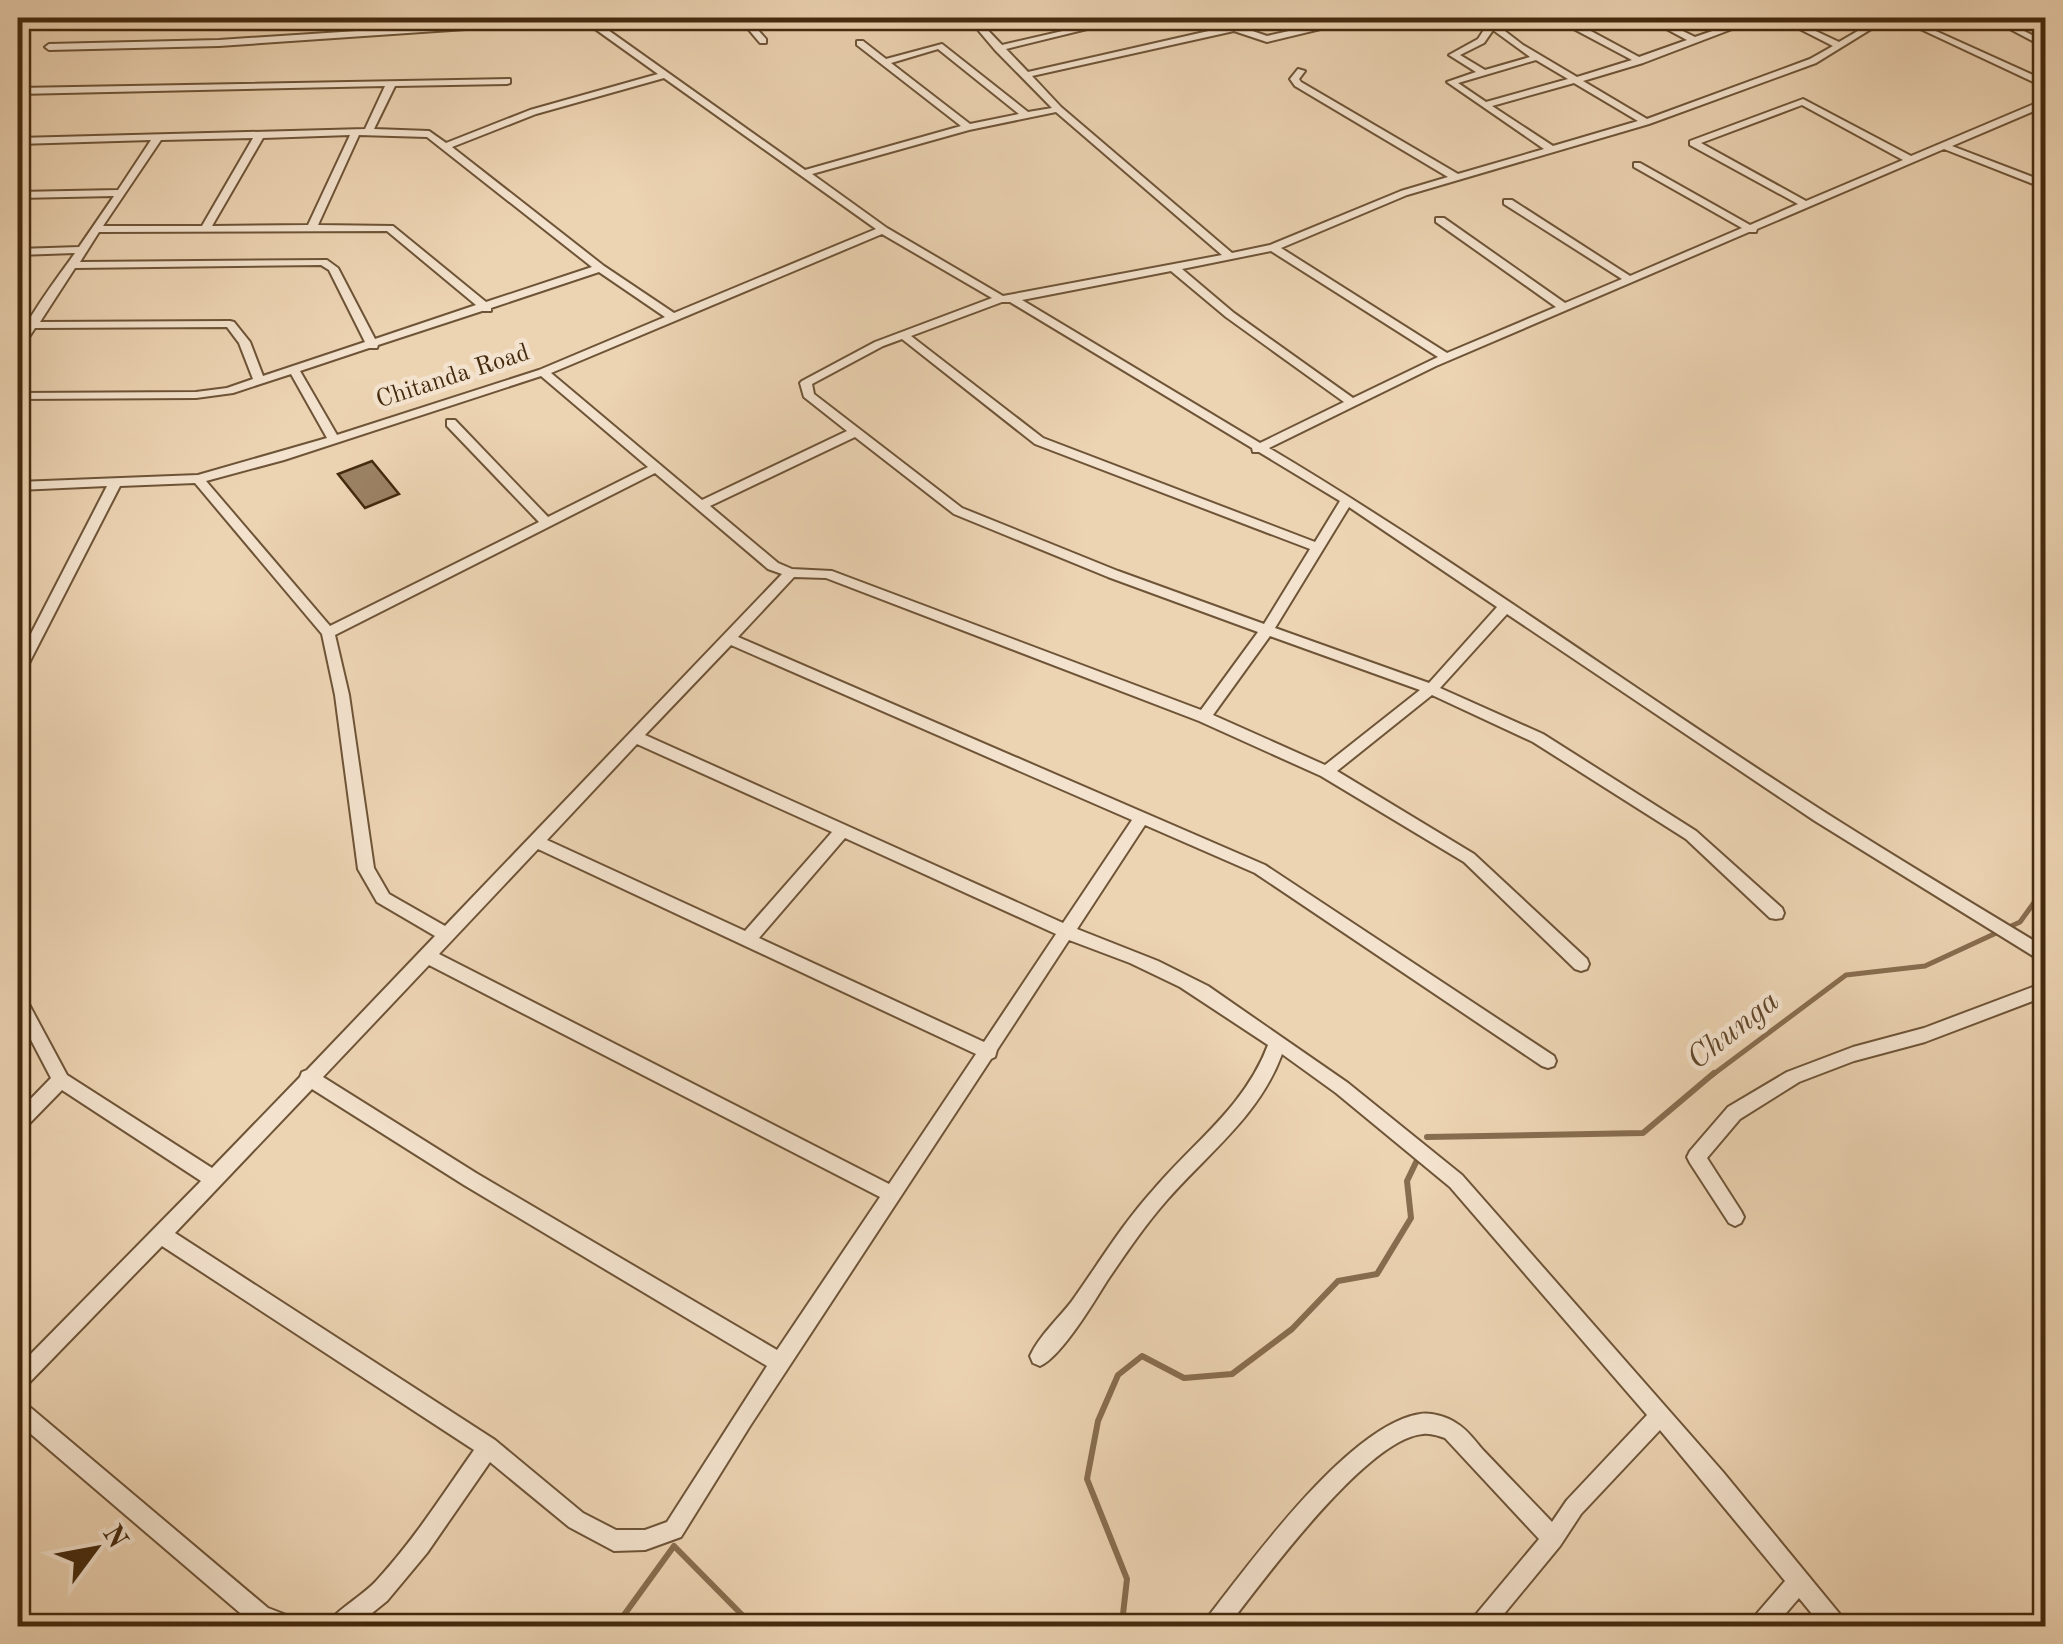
<svg xmlns="http://www.w3.org/2000/svg" width="2063" height="1644" font-family="'Old Standard TT',serif">
<style>
.lines{fill:none;stroke-linecap:round;stroke-linejoin:round}
.stream-far1{stroke:#876d4f;stroke-width:5}
.stream{stroke:#876d4f;stroke-width:6}
.building{fill:#9b8263;stroke:#442a0e;stroke-width:2.5}
.minor-casing{stroke:#6e5437;stroke-width:4}
.minor{fill:#f3e2cd;fill-rule:evenodd}
.labels{text-anchor:middle;dominant-baseline:central;stroke-width:9;stroke-linejoin:round;paint-order:stroke}
.far-street-label{font-size:25px;fill:#442a0e;stroke:#f3e2cd}
.water-label{font-size:32px;font-style:italic;fill:#604629;stroke:#f3e2cd}
</style>
<rect width="100%" height="100%" fill="#ecd3b2"/>
<filter id="stains"><feTurbulence type="fractalNoise" baseFrequency=".002" numOctaves="4"/><feColorMatrix values="0 0 0 0 .2 0 0 0 0 .09 0 0 0 0 .02 0 0 0 .5 -.17"/></filter>
<radialGradient id="worn" r=".72"><stop offset=".6" stop-color="#630" stop-opacity="0"/><stop offset="1" stop-color="#630" stop-opacity=".3"/></radialGradient>
<g class="lines">
<polyline class="stream-far1" points="1711,1076 1846,975 1925,966 2020,922 2046,886"/>
<g class="stream">
<polyline points="1427,1137 1643,1133 1714,1073"/>
<polyline points="616,1626 674,1546 753,1626"/>
<polyline points="1117,1626 1122,1623 1127,1579 1087,1479 1098,1421 1118,1375 1142,1356 1184,1378 1232,1374 1292,1329 1338,1281 1377,1274 1411,1218 1407,1181 1420,1154"/>
</g>
</g>
<polygon class="building" points="372,461 399,494 365,508 338,474"/>
<g class="lines">
<defs>
<g id="minor">
<path d="M 557,18 L 591,18 L 805,170 L 961,126 L 857,45 L 857,41 L 863,41 L 886,59 L 942,44 L 1028,112 L 1052,108 L 995,50 L 968,18 L 976,18 L 1002,45 L 1119,18 L 1132,18 L 1006,49 L 1028,72 L 1235,25 L 1267,36 L 1347,18 L 1359,18 L 1358,20 L 1267,42 L 1234,31 L 1032,76 L 1061,107 L 1232,253 L 1270,245 L 1401,191 L 1448,177 L 1295,86 L 1290,79 L 1298,69 L 1305,71 L 1299,79 L 1301,82 L 1458,174 L 1544,149 L 1447,82 L 1476,72 L 1449,55 L 1478,39 L 1487,25 L 1479,18 L 1488,18 L 1523,45 L 1577,77 L 1632,60 L 1570,27 L 1570,23 L 1576,23 L 1639,57 L 1687,40 L 1646,18 L 1656,18 L 1695,37 L 1750,18 L 1761,18 L 1643,63 L 1583,81 L 1647,119 L 1810,59 L 1833,46 L 1778,18 L 1788,18 L 1839,42 L 1880,18 L 1889,18 L 1816,63 L 1649,124 L 1407,195 L 1281,248 L 1447,353 L 1556,307 L 1436,222 L 1436,218 L 1444,218 L 1565,303 L 1622,279 L 1504,204 L 1504,200 L 1512,200 L 1630,276 L 1742,228 L 1634,167 L 1634,163 L 1640,163 L 1750,225 L 1798,204 L 1690,145 L 1690,141 L 1803,99 L 1911,156 L 2046,99 L 2046,106 L 1952,146 L 2046,182 L 2046,189 L 1944,149 L 1757,229 L 1756,232 L 1749,232 L 1436,366 L 1269,448 C 1460,562 1638,693 1826,813 C 1898,859 1972,903 2046,948 L 2046,964 L 1815,821 L 1507,614 L 1440,688 L 1543,734 L 1696,831 L 1782,908 L 1784,913 L 1782,918 L 1776,919 L 1770,918 L 1686,839 L 1533,742 L 1432,695 L 1337,771 L 1474,854 L 1587,959 L 1589,964 L 1587,969 L 1581,971 L 1575,969 L 1464,862 L 1321,776 L 1199,721 L 826,578 L 794,577 L 738,637 L 1265,865 L 1554,1056 L 1556,1061 L 1554,1066 L 1548,1068 L 1542,1066 L 1255,873 L 1145,825 L 1077,929 L 1158,961 L 1208,986 L 1348,1083 L 1462,1175 L 1723,1472 L 1843,1618 L 1846,1626 L 1822,1626 L 1799,1598 L 1775,1626 L 1750,1626 L 1753,1618 L 1785,1581 L 1660,1430 L 1581,1514 L 1560,1546 L 1494,1626 L 1470,1626 L 1473,1618 L 1539,1539 L 1445,1438 C 1438,1436 1431,1433 1423,1434 C 1367,1438 1262,1582 1228,1626 L 1204,1626 L 1207,1618 C 1250,1563 1349,1425 1420,1414 C 1431,1412 1447,1417 1456,1423 C 1467,1429 1475,1441 1483,1450 C 1506,1474 1529,1498 1552,1522 L 1567,1500 L 1647,1415 L 1450,1187 L 1336,1093 L 1282,1054 C 1259,1116 1209,1152 1167,1200 C 1145,1225 1126,1253 1107,1281 C 1094,1302 1061,1357 1040,1366 L 1033,1363 L 1030,1356 C 1039,1336 1059,1318 1072,1301 C 1099,1263 1123,1223 1154,1189 C 1195,1141 1245,1106 1268,1045 L 1180,987 L 1130,963 L 1069,940 L 997,1050 L 995,1057 L 991,1059 L 750,1426 L 681,1537 L 645,1550 L 614,1551 L 569,1527 L 490,1462 L 427,1553 L 387,1601 L 356,1626 L 326,1626 C 331,1614 365,1594 377,1580 C 414,1540 443,1494 474,1450 L 162,1246 L 25,1387 L 18,1390 L 18,1367 L 201,1181 L 62,1090 L 24,1129 L 18,1131 L 18,1112 L 51,1078 L 18,1015 L 18,993 L 24,995 L 67,1075 L 212,1168 L 300,1077 L 302,1072 L 307,1070 L 435,936 L 377,902 L 358,869 L 335,695 L 322,634 L 195,483 L 120,486 L 25,671 L 18,676 L 18,659 L 107,486 L 18,490 L 18,482 L 198,475 L 327,438 L 291,374 L 233,393 L 196,398 L 18,399 L 18,393 L 196,392 L 227,388 L 253,379 L 239,343 L 227,327 L 35,328 L 22,348 L 18,349 C 18,328 62,272 75,253 L 18,255 L 18,249 L 79,247 L 114,196 L 18,198 L 18,192 L 118,190 L 151,140 L 18,144 L 18,138 L 365,129 L 385,86 L 18,94 L 18,88 L 510,79 L 510,83 L 507,84 L 395,86 L 374,129 L 429,131 L 446,143 L 530,110 L 658,74 L 584,21 L 219,46 L 49,50 L 45,47 L 49,44 L 219,40 ZM 1493,30 L 1530,57 L 1485,70 L 1460,55 L 1484,43 ZM 938,49 L 1019,114 L 970,124 L 891,63 ZM 1536,60 L 1568,79 L 1486,102 L 1458,83 ZM 664,78 L 876,229 L 674,313 L 604,266 L 452,147 L 536,114 ZM 1574,83 L 1638,121 L 1553,146 L 1492,106 ZM 1802,105 L 1903,160 L 1806,201 L 1701,143 ZM 1056,112 L 1222,255 L 1003,296 L 887,228 L 812,174 L 969,130 ZM 350,135 L 308,225 L 212,226 L 263,138 ZM 359,135 L 427,137 L 592,267 L 486,302 L 393,226 L 318,225 ZM 253,138 L 202,226 L 103,226 L 161,140 ZM 387,231 L 476,305 L 375,339 L 338,268 L 327,260 L 80,262 L 99,232 ZM 882,234 L 992,298 L 875,342 L 802,381 L 800,383 L 804,397 L 847,431 L 702,500 L 551,373 ZM 1271,251 L 1438,357 L 1353,398 L 1234,313 L 1182,269 ZM 321,265 L 329,270 L 365,342 L 263,376 L 250,342 L 234,322 L 230,321 L 40,322 L 75,268 ZM 1171,271 L 1226,317 L 1344,402 L 1260,443 L 1022,300 ZM 599,272 L 665,317 L 539,370 L 337,435 L 300,371 L 369,348 L 377,348 L 378,345 L 482,311 L 491,311 L 491,308 ZM 1002,302 L 1010,302 L 1252,448 L 1253,452 L 1259,452 L 1340,501 L 1315,542 L 1043,438 L 911,336 ZM 902,339 L 1035,444 L 1310,549 L 1264,624 L 1118,571 L 962,508 L 814,394 L 812,384 L 883,346 ZM 541,376 L 648,467 L 548,517 L 455,420 L 447,420 L 447,426 L 539,522 L 330,626 L 206,481 L 284,460 ZM 855,437 L 954,514 L 1108,577 L 1258,632 L 1201,710 L 832,571 L 792,569 L 778,563 L 710,506 ZM 655,473 L 768,569 L 782,574 L 445,926 L 389,894 L 374,868 L 349,695 L 335,635 ZM 1349,507 L 1497,607 L 1429,683 L 1275,628 ZM 1270,636 L 1420,690 L 1325,765 L 1213,715 ZM 731,645 L 1132,820 L 1063,923 L 645,735 ZM 637,744 L 832,832 L 745,931 L 547,840 ZM 845,838 L 1056,934 L 984,1042 L 759,938 ZM 538,849 L 976,1054 L 889,1184 L 439,954 ZM 429,965 L 880,1197 L 777,1350 L 476,1173 L 323,1077 ZM 312,1089 L 464,1185 L 767,1366 L 667,1522 L 645,1530 L 616,1530 L 583,1513 L 495,1440 L 175,1233 Z"/>
<polygon points="739,18 747,18 766,39 766,43 760,43"/>
<polygon points="1393,18 1450,18 1417,25"/>
<polygon points="1897,18 1907,18 2046,81 2046,88"/>
<polygon points="1989,18 1998,18 2046,42 2046,48"/>
<polygon points="33,23 37,26 36,28 18,29 18,25"/>
<polygon points="2046,982 2046,996 1925,1042 1854,1061 1799,1082 1740,1119 1707,1158 1741,1211 1744,1217 1741,1223 1735,1226 1729,1223 1690,1163 1687,1157 1690,1151 1728,1107 1787,1072 1853,1047 1924,1028"/>
<polygon points="18,1400 25,1403 268,1608 294,1618 297,1626 260,1626 253,1624 18,1423"/>
</g>
</defs>
<use href="#minor" class="minor-casing"/>
<use href="#minor" class="minor"/>
</g>
<g class="labels">
<g class="far-street-label">
<text transform="translate(453 377) rotate(-18)">Chitanda Road</text>
</g>
<g class="water-label">
<text transform="translate(1734 1031) rotate(-38)">Chunga</text>
</g>
</g>
<rect width="2063" height="1644" fill="none" stroke="#ecd3b2" stroke-width="60"/>
<rect x="20" y="20" width="2023" height="1604" fill="none" stroke="#442a0e" stroke-width="5"/>
<rect x="30" y="30" width="2003" height="1584" fill="none" stroke="#442a0e" stroke-width="2.5"/>
<g transform="translate(95 1549) rotate(58)" stroke="#f3e2cd" stroke-width="8" paint-order="stroke">
<path d="M0-8L18 38L0 25L-18 38Z" fill="#442a0e"/>
<text y="-15" font-size="28" font-weight="bold" text-anchor="middle" fill="#442a0e">N</text>
</g>
<rect width="100%" height="100%" filter="url(#stains)"/>
<rect width="100%" height="100%" fill="url(#worn)"/>
</svg>
